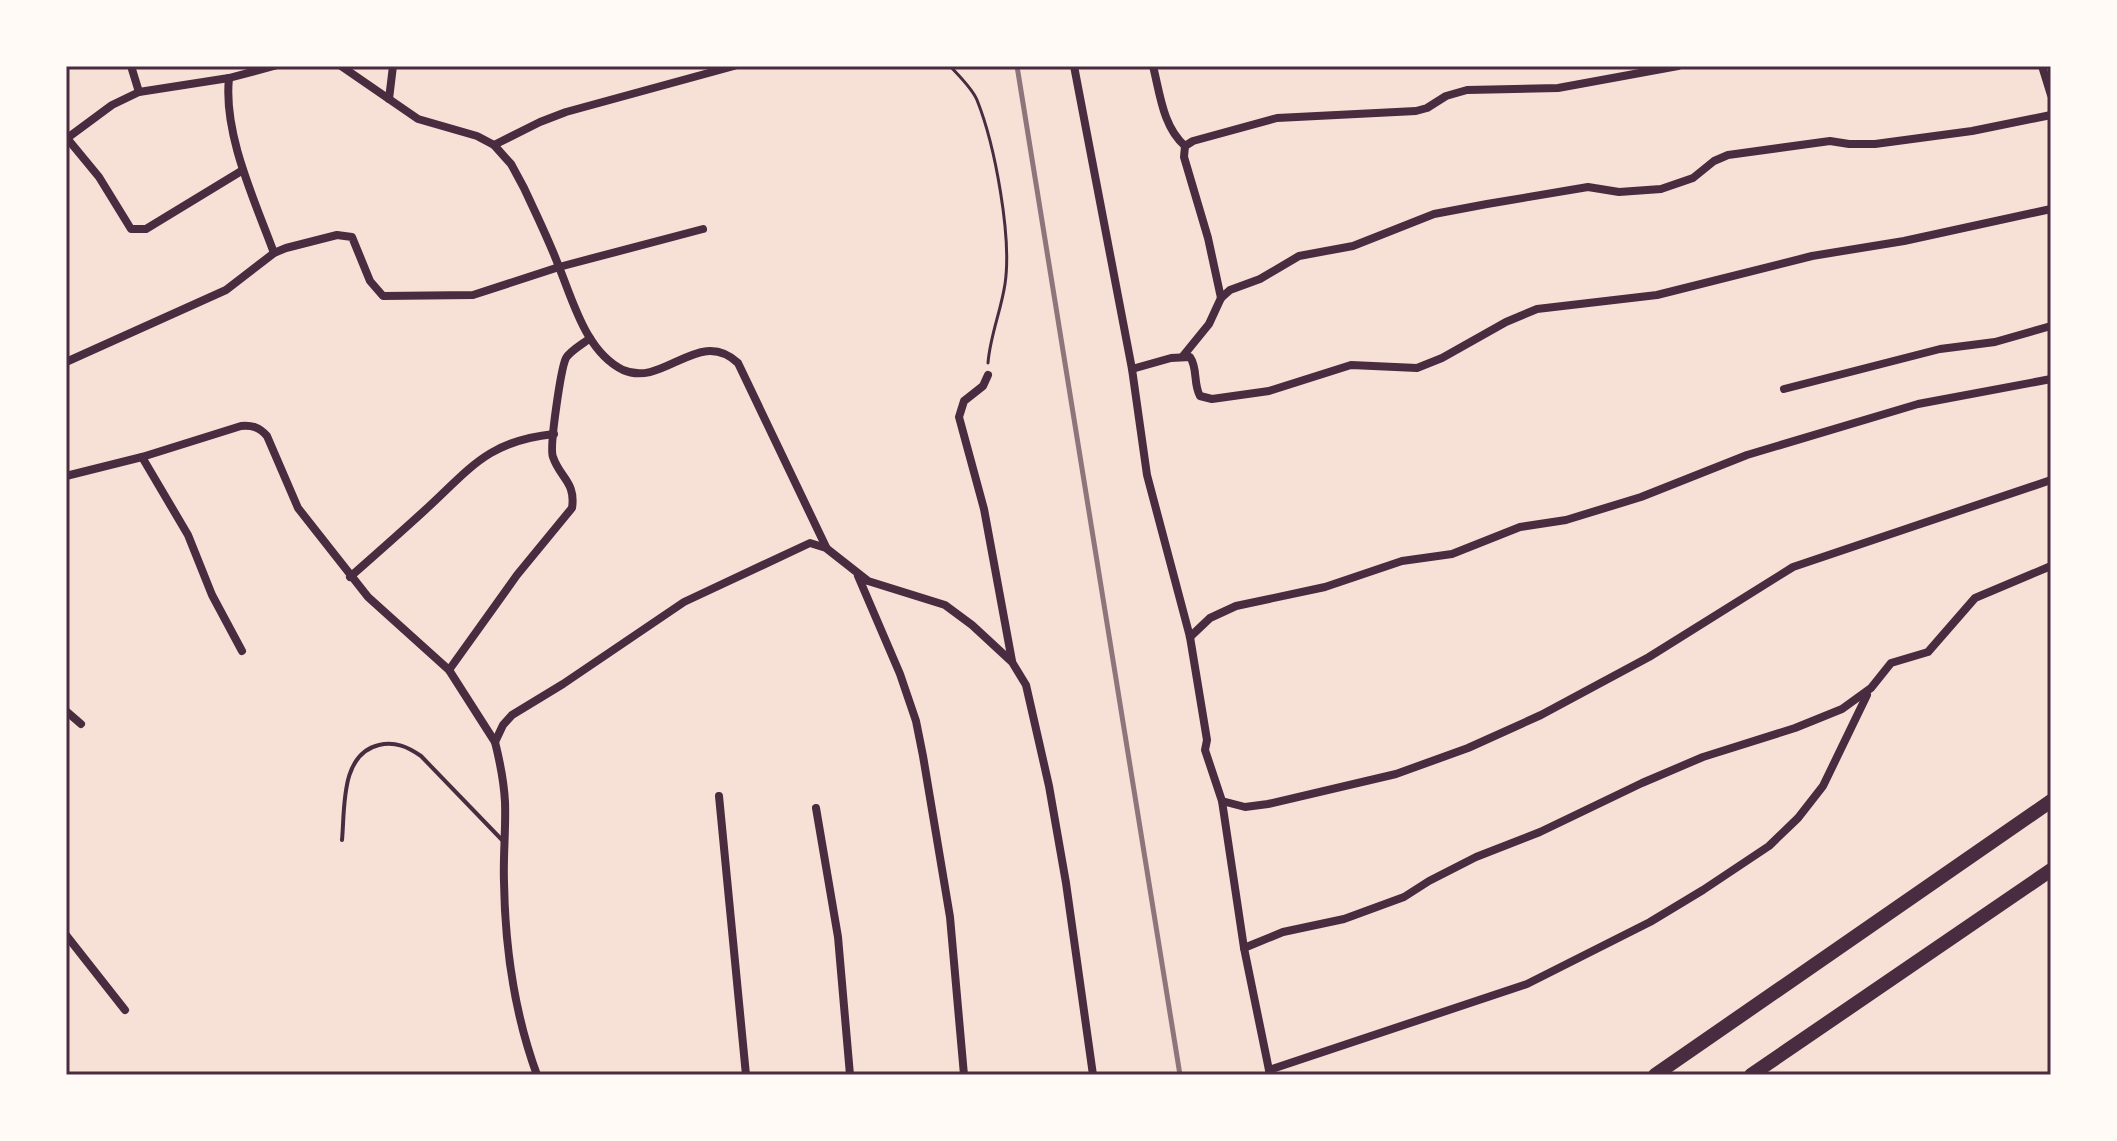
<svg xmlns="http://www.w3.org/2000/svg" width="2117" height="1141" font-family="'Work Sans',sans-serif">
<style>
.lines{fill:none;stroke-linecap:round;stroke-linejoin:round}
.path{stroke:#4a2c40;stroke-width:3}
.service{stroke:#4a2c40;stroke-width:4}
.minor{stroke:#4a2c40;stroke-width:8}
.primary{stroke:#4a2c40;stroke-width:14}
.rail{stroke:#8f747c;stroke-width:5}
.neatline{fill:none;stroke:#4a2c40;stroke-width:3}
</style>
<rect width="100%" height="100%" fill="#f7e1d7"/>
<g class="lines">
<path class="path" d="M 950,66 C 959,76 972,88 977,100 C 995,145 1012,237 1005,284 C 1001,311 990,336 988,363"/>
<path class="service" d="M 342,840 C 345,809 340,754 379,745 C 395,741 408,747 421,756 L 504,842"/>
<g class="minor">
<polyline points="131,66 139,92"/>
<path d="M 341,66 L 418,119 L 477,136 L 494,145 L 511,164 L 524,188 C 536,214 549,240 559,267 C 573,301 586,352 623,370 C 664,388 699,326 738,363 L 826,547"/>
<polyline points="1074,66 1132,369 1147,475 1190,637 1207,740 1205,750 1222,801 1245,807 1268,804 1396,774 1468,748 1541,715 1649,657 1793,567 2051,480"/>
<path d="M 1153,66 C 1160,94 1163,127 1185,146"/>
<polyline points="2042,66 2051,95"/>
<path d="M 229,78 C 223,134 255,201 274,253"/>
<polyline points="389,99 393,66"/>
<polyline points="66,137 99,177 131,229 146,229 243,170"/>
<polyline points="66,139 112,105 139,92 229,78 274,66"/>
<polyline points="494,145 540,122 566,112 734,66"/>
<polyline points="1221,298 1208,238 1184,157 1185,146 1193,141 1277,118 1416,111 1427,108 1446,96 1467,90 1558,88 1678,66"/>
<polyline points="1183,356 1209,324 1221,298 1230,290 1260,279 1299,256 1353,246 1434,214 1487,204 1588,187 1619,192 1661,189 1693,178 1714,161 1728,155 1830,141 1849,144 1875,144 1972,131 2051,115"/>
<polyline points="66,362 226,290 274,253 286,248 337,235 352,237 370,281 383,296 473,295 559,267 703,229"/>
<path d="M 1132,369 L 1171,358 L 1190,357 C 1198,368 1193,384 1200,396 L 1212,399 L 1269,391 L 1351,365 L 1417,368 L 1442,358 L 1506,322 L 1537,309 L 1657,295 L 1812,256 L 1904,241 L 2051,209"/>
<polyline points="988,375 983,386 964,401 959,417 984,509 1012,661"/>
<polyline points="1784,389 1940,349 1995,342 2051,326"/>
<polyline points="142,457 188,535 212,595 242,651"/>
<path d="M 66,476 L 142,457 L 241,426 C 252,425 259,427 267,436 L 298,508 L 368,597 L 449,670 L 495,742"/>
<polyline points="858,576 900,674 916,721 923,756 950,917 964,1075"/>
<path d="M 350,577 C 375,555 400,533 424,511 C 470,469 487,441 554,434"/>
<polyline points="1190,637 1210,618 1236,606 1325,587 1402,561 1452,554 1520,527 1566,520 1641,497 1747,455 1918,404 2051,379"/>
<path d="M 449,670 L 517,575 L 572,508 C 576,482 560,478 553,457 C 549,448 561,368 566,358 C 571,350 583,344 590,338"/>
<polyline points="66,711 81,724"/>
<polyline points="719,796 746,1075"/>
<polyline points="1222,801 1244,948"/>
<polyline points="816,808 838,937 850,1075"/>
<polyline points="66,935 125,1010"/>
<polyline points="1269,1070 1527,984 1650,922 1703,890 1769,846 1798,818 1823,786 1867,695"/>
<path d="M 537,1075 C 515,1015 505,946 504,882 C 503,856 506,829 505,802 C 504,782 500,762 495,742 L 503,725 L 512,715 L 563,684 L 684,602 L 810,543 L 826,548 L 868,581 L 945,605 L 972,625 L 1012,662 L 1026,685 L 1049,786 L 1066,883 L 1093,1075"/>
<polyline points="1270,1075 1244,948 1283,932 1344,919 1404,897 1429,881 1476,857 1540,832 1642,783 1703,757 1795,728 1842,709 1871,688 1891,663 1928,652 1975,598 2051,566"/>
</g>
<g class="primary">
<polyline points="1655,1075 2051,801"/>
<polyline points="1751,1075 2051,870"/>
</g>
<polyline class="rail" points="1017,66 1180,1075"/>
</g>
<rect width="2117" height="1141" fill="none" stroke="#fffaf5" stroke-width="136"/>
<rect x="68" y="68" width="1981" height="1005" class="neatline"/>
</svg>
